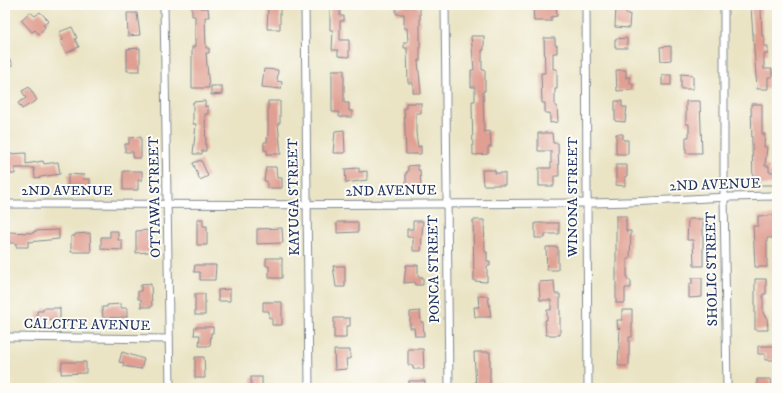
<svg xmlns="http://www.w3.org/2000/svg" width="782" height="393" font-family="'IM FELL DW Pica',serif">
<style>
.building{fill:#e09f92}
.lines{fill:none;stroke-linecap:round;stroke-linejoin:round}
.minor-casing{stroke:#828a92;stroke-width:9}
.minor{stroke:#fff;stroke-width:7}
.labels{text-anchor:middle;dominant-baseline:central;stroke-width:4;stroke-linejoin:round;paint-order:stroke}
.street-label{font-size:14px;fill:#1b2f5e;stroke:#fdfcf7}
</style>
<rect width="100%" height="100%" fill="#fdfcf7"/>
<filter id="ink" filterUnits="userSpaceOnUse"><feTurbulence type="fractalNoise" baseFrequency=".025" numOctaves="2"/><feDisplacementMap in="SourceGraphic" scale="8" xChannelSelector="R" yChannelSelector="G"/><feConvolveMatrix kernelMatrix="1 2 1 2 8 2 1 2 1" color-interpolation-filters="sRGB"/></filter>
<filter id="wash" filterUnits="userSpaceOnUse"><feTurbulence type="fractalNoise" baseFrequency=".012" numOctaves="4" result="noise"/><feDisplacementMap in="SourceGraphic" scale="16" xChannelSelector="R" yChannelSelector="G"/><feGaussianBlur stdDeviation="0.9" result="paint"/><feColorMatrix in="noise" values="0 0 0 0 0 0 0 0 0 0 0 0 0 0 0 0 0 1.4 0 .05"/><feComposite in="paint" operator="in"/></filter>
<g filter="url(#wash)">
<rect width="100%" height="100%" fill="#eae4c5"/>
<g id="blocks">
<g class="building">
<polygon points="192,5 200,5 201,8 208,8 209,17 205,17 206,48 209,48 209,53 206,53 209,88 192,88 192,47 195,47 195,16 192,16"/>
<polygon points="556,6 557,16 551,17 551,21 534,21 533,7"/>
<polygon points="616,6 626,6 626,14 630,14 629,28 615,27"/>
<polygon points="396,7 420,7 420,61 418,61 421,93 413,93 413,83 408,83 407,48 404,48 404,42 408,42 407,28 404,28 404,14 396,14"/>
<polygon points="268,8 280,8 280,29 267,29"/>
<polygon points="330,8 340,8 340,16 344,16 344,21 340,21 340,40 349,40 349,57 338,56 338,50 332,50 333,30 330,30"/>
<polygon points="751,8 761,8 762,36 764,36 764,46 768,46 768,54 764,54 764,69 772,69 772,77 768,77 768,89 757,89"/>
<polygon points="30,12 35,16 40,12 49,21 43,25 45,27 39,34 35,30 32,32 21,20"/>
<polygon points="127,13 137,13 140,35 128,36"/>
<polygon points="72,27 77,38 75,39 79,47 66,53 60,41 63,40 59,32"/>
<polygon points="471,36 484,36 484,50 482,50 482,70 485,70 485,91 483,91 484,132 490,131 491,147 488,147 488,154 473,155 472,101 475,101 475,87 471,87 471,70 474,70"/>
<polygon points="544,38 555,38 555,45 557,45 557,53 553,53 553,69 557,69 557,89 555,89 555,106 557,106 558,122 550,123 550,113 545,113 545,103 542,103 541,73 545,73"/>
<polygon points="627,38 627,48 615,48 615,39"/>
<polygon points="671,46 671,60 661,61 660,47"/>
<polygon points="140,48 140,71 127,71 127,49"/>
<polygon points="264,69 278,70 277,81 282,82 281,89 262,87"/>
<polygon points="332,70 344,70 344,103 349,103 349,111 352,111 352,117 339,117 339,112 332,112"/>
<polygon points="616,70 626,70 626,78 630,77 630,84 633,84 633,90 617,91"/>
<polygon points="681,74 693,75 693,89 681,89"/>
<rect x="662" y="75" width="9" height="10"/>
<polygon points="211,86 222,86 222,94 211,95"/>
<polygon points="29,87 37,100 22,109 18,103 26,98 22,91"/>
<polygon points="205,101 205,107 208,106 208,114 205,114 206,151 202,151 202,154 193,154 196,124 193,124 193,102"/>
<polygon points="268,101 280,101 280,123 278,123 281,154 267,154 267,150 264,150 264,142 267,142 268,132"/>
<polygon points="615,101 622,101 622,107 627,107 625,122 615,121"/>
<polygon points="686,101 700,101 702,153 686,153 686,137 689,137 689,124 686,124"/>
<polygon points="406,103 421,103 421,113 416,113 416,133 418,147 421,146 421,154 406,154 404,108 406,108"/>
<polygon points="751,104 762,104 762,134 765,134 764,147 767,147 765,166 769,166 769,172 775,172 777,185 759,185 759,182 753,183"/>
<polygon points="344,130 345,153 333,153 335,131"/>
<polygon points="538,133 552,133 553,143 558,143 559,176 554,176 554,186 539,186 539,168 551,168 551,151 538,151"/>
<polygon points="616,134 623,134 623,140 628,140 628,154 616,154"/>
<polygon points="141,137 141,158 133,158 133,152 125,152 125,144 129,144 129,138"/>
<polygon points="26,153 26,164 43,161 44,164 58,162 60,174 35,178 34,168 15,168 15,174 5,174 5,166 8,166 8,154"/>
<polygon points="201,160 208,176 200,180 193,163"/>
<polygon points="418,165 418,170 420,170 421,189 410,189 410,185 406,185 406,172 408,172 408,166"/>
<polygon points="616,165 627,165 627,176 625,176 625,186 616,185"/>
<polygon points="266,167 276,167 277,178 282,178 282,188 267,188 267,181 264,181"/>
<polygon points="359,168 359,172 367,171 367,180 346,183 345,169"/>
<polygon points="482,170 495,170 495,173 505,173 505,185 483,185"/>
<polygon points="123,171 142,171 142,180 138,180 138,190 123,190"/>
<polygon points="68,174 84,175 83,179 90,179 90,187 68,187"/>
<polygon points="776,215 776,238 767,238 767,267 755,267 753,226 758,226 758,216"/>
<polygon points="616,216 626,216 626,231 631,231 630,259 627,259 627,280 631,281 631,288 625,288 625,303 616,303"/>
<polygon points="197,219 203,219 203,226 207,226 207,245 197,245"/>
<polygon points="688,219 703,219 703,266 694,266 693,240 687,240"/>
<polygon points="473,220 484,220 485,252 487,252 487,261 490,261 490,266 487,266 487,282 474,281"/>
<polygon points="413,221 423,221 421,251 413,251 413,237 407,237 407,229 413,229"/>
<polygon points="337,222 358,222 358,232 337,233"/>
<polygon points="535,223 559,223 559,234 545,234 545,238 535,238"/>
<polygon points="282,228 283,243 257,244 257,229"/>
<polygon points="59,230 59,239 28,242 28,247 16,247 16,243 6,243 7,232 34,233 34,231"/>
<polygon points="149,230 149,252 136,253 136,231"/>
<polygon points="110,231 118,231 118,240 122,240 122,250 101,249 101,237 110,237"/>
<polygon points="90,233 91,252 71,252 71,236 75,236 75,234"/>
<polygon points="546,247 558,247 558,270 547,270"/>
<polygon points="266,258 282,258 282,278 269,278 269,266 266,266"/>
<polygon points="195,265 216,265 215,280 200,280 200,272 194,272"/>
<polygon points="406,265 418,265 418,277 423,277 423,285 415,285 415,282 404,283"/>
<polygon points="333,266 345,266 345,287 336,287"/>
<polygon points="692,278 702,278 702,297 689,298 689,284 692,284"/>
<polygon points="755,279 766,279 766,294 763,294 763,312 765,317 767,317 768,330 755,330"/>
<polygon points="554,281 555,294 560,294 560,335 546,335 545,320 547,320 547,310 551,310 551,300 540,300 539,282"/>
<polygon points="151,284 152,307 141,307 141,299 138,299 138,291 141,291 141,285"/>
<polygon points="230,289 230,301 218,301 218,290"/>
<rect x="195" y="294" width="10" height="21"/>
<polygon points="478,296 488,296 491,317 475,317 474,307 479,307"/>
<polygon points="263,302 282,302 282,325 272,325 272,318 269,318 269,311 263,311"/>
<polygon points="121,304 121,308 127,308 127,317 103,318 102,307 107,307 107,305"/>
<polygon points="43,308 60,308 60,319 37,320 37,311 43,311"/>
<polygon points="622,310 632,310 632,337 629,337 629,366 618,366 620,328 618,329 617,320 622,320"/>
<polygon points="420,311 421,322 423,322 424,336 415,336 414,328 410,328 410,312"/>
<polygon points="334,318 350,318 350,326 346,326 346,338 334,338"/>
<polygon points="195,327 213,327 213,333 211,333 210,346 199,346 200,335 194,335"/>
<polygon points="758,346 776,346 777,360 765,360 765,354 758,354"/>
<polygon points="408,349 423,349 424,369 413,369 413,365 408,365"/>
<polygon points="334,350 350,350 350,359 346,359 347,369 335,370"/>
<polygon points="122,352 144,359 141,369 123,366 124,363 119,362"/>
<polygon points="474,352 490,352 490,388 476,388"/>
<polygon points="195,357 204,357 205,378 195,378"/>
<polygon points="62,362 86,362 86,373 61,374"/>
<rect x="251" y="377" width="11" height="11"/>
<polygon points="757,379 771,379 772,388 757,388"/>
<rect x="409" y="381" width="16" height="7"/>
</g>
</g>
</g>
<g filter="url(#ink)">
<use href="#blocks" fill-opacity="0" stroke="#828a92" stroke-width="1"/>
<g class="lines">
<defs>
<g id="minor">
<polyline points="164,5 170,388"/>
<polyline points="305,5 309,388"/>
<polyline points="445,5 449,388"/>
<polyline points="586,5 588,388"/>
<polyline points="724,5 724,196 727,388"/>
<polyline points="5,61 8,64"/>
<path d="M 5,204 C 198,205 390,205 583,203 C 648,203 712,196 777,196"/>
<polyline points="5,337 169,339"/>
</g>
</defs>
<use href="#minor" class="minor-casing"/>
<use href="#minor" class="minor"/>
</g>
</g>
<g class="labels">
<g class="street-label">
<text transform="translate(715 185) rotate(-2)">2ND AVENUE</text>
<text x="67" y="191">2ND AVENUE</text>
<text transform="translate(391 191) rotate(-1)">2ND AVENUE</text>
<text transform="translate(155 197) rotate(-91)">OTTAWA STREET</text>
<text transform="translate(294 197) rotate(-91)">KAYUGA STREET</text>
<text transform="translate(573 197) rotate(-90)">WINONA STREET</text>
<text transform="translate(434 269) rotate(-91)">PONCA STREET</text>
<text transform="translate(712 269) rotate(-91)">SHOLIC STREET</text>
<text transform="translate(87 325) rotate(1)">CALCITE AVENUE</text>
</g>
</g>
<rect width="782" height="393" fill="none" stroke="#fdfcf7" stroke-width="20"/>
</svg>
